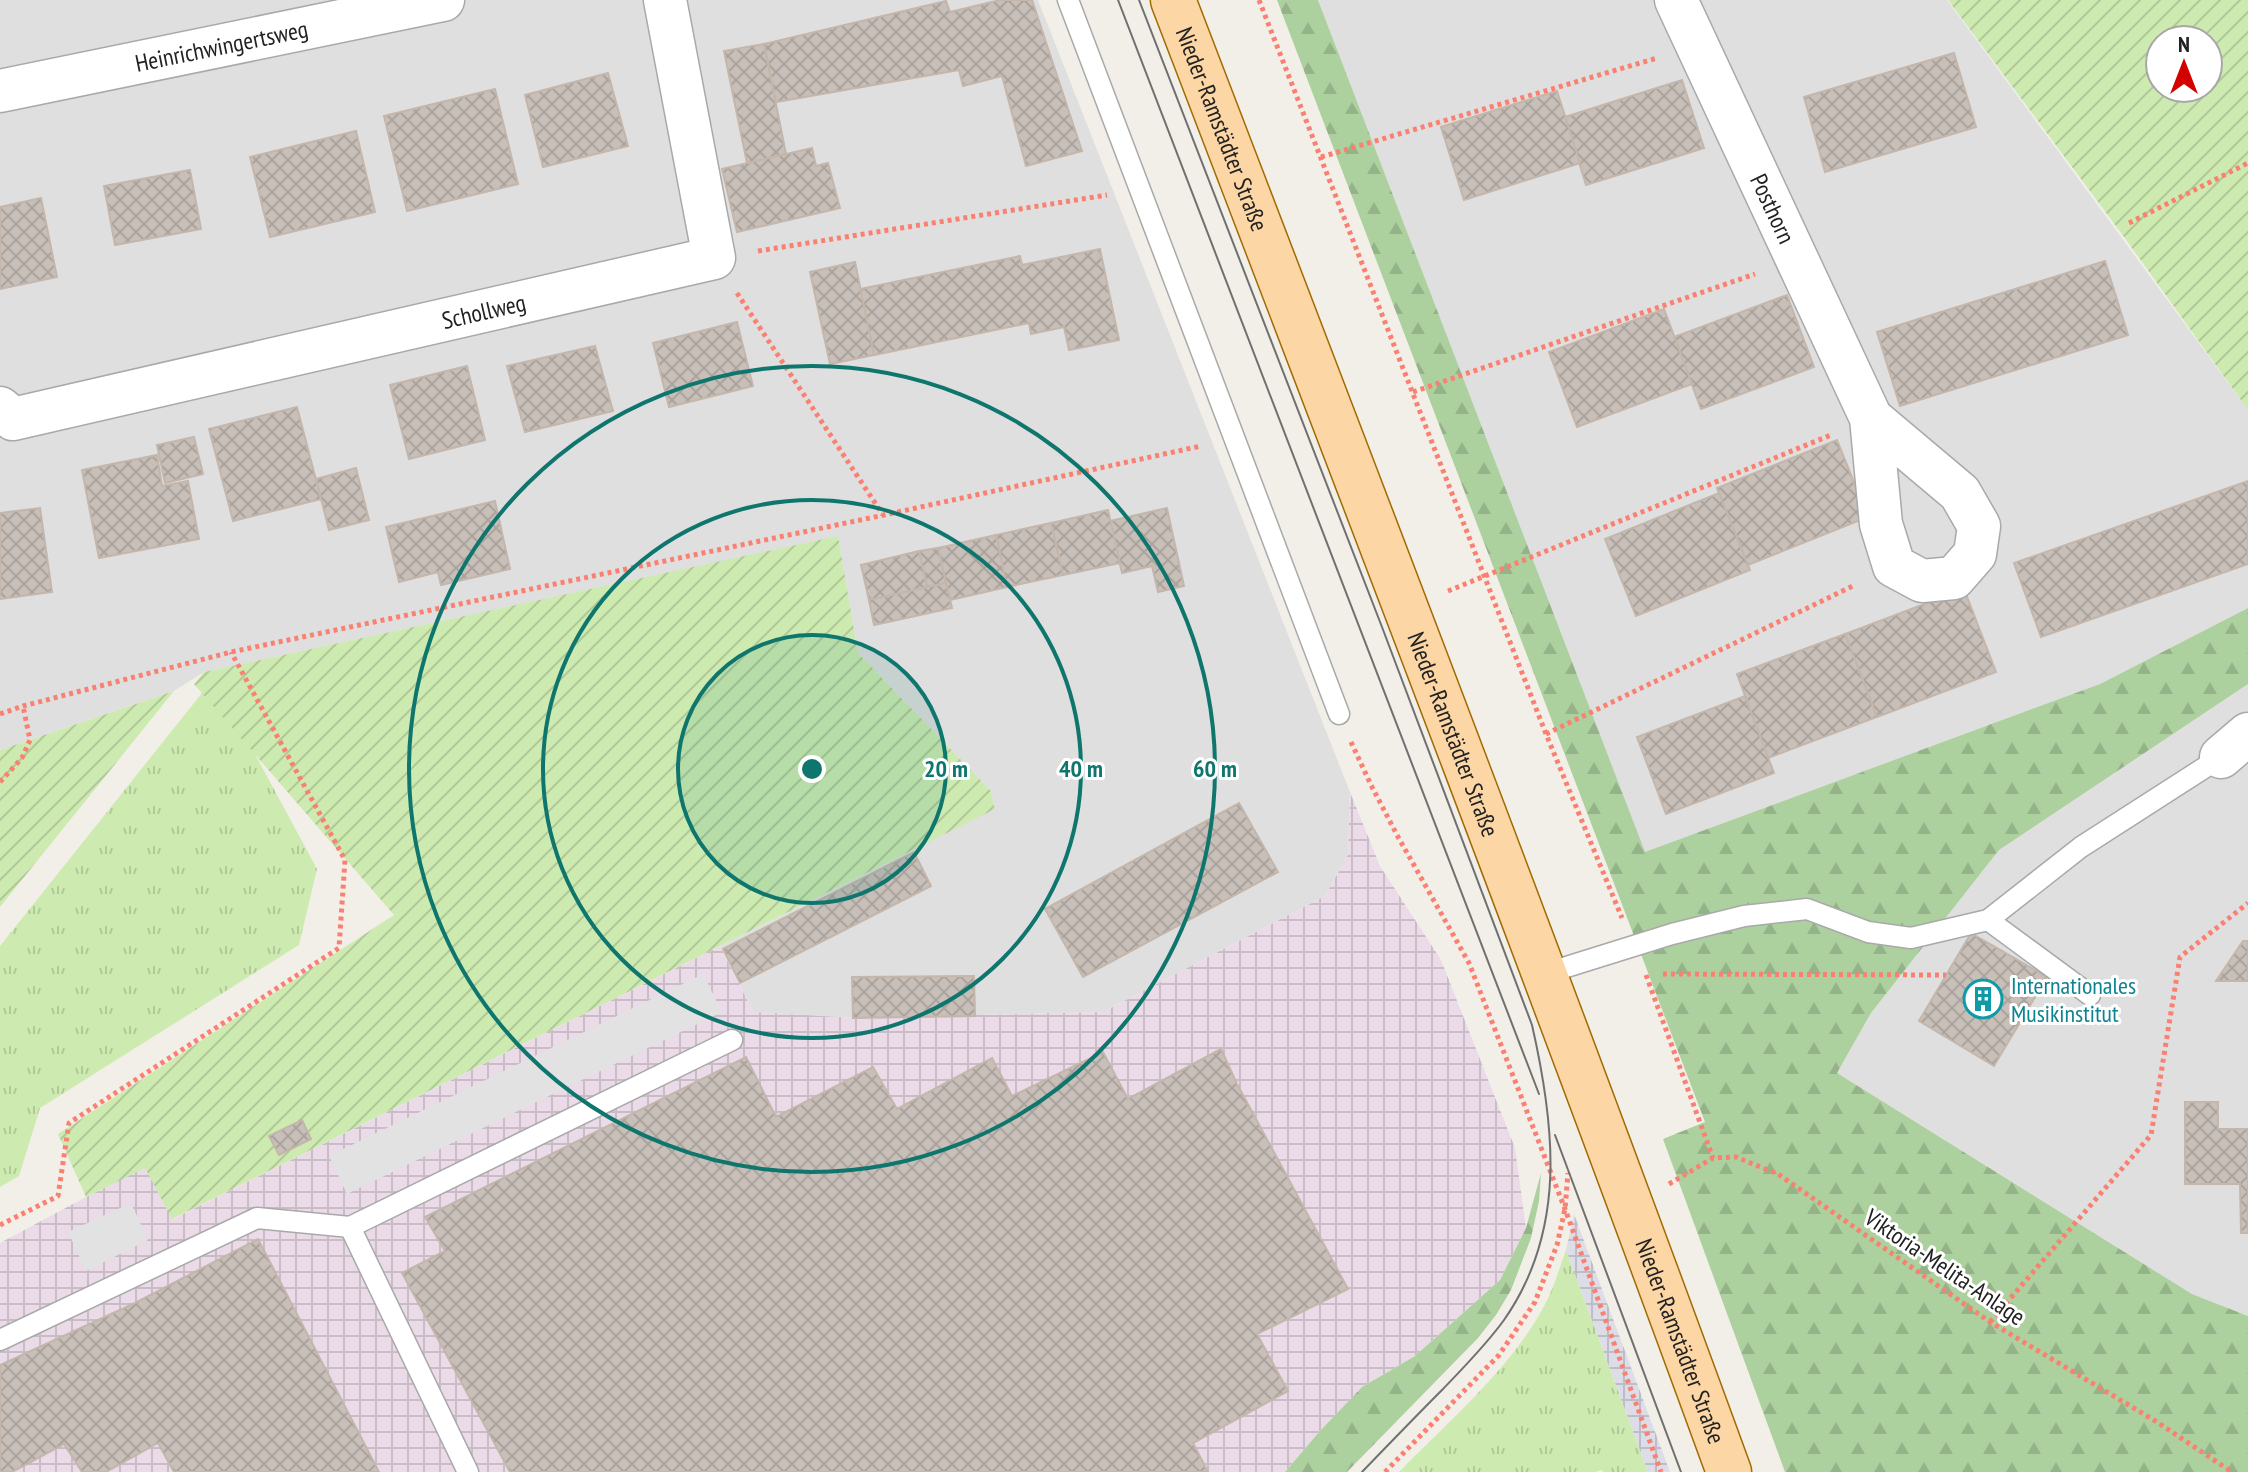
<svg xmlns="http://www.w3.org/2000/svg" width="2248" height="1472" font-family="'PT Sans Narrow',sans-serif">
<style>
.residential{fill:#e0dfdf}
.industrial{fill:url(#industrial-grid)}
.grass{fill:url(#grass-tufts)}
.forest{fill:url(#forest-firs)}
.garden{fill:url(#garden-furrows);fill-rule:evenodd}
.parking{fill:#e2e2e2}
.plaza{fill:url(#plaza-grid)}
.building{fill:url(#building-cross-hatch);stroke:#c4b6ab;stroke-width:2}
.lines{fill:none;stroke-linecap:round;stroke-linejoin:round}
.service-casing{stroke:#a9a9a9;stroke-width:23}
.minor-casing{stroke:#a9a9a9;stroke-width:45}
.primary-casing{stroke:#a06b00;stroke-width:47}
.path{stroke:#fa8072;stroke-width:5;stroke-dasharray:4 4;stroke-linecap:butt}
.service{stroke:#fff;stroke-width:20}
.minor{stroke:#fff;stroke-width:42}
.primary{stroke:#fcd6a4;stroke-width:44}
.tram{stroke:#707070;stroke-width:2}
.ring{fill:none;stroke:#0f766e;stroke-width:4}
.labels{text-anchor:middle;dominant-baseline:central;stroke-width:6;stroke-linejoin:round;paint-order:stroke}
.street-label{font-size:24px;fill:#222;stroke:#fff}
.culture-label{font-size:24px;fill:#0d838f;stroke:#fff;text-anchor:start}
.centre{fill:#0f766e;stroke:#fff;stroke-width:4}
.ring-label{font-size:24px;text-anchor:middle;font-weight:bold;fill:#0f766e;stroke:#fff;stroke-width:6;stroke-linejoin:round;paint-order:stroke}
</style>
<defs>
<pattern id="industrial-grid" width="8" height="8" patternUnits="userSpaceOnUse" patternTransform="scale(2)"><rect width="8" height="8" fill="#ebdbe8"/><path d="M0 4h8M4 0v8" fill="none" stroke="#c9bcc7"/></pattern>
<pattern id="grass-tufts" width="24" height="20" patternUnits="userSpaceOnUse" patternTransform="scale(2)"><rect width="24" height="20" fill="#cdebb0"/><path d="M3 7l-1-3M5 7V3M7 7l1-3M15 17l-1-3M17 17v-4M19 17l1-3" fill="none" stroke="#b0c997"/></pattern>
<pattern id="forest-firs" width="22" height="20" patternUnits="userSpaceOnUse" patternTransform="scale(2)"><rect width="22" height="20" fill="#add19e"/><path d="M5 1l3.5 6h-7zM16 11l3.5 6h-7z" fill="#95b388"/></pattern>
<pattern id="garden-furrows" width="10" height="10" patternUnits="userSpaceOnUse" patternTransform="scale(2)"><rect width="10" height="10" fill="#cdebb0"/><path d="M-1 1l2-2M0 10L10 0M9 11l2-2" fill="none" stroke="#b0c997"/></pattern>
<pattern id="plaza-grid" width="8" height="8" patternUnits="userSpaceOnUse" patternTransform="scale(2)"><rect width="8" height="8" fill="#dddde8"/><path d="M0 4h8M4 0v8" fill="none" stroke="#bdbdc7"/></pattern>
<pattern id="building-cross-hatch" width="8" height="8" patternUnits="userSpaceOnUse" patternTransform="scale(2)"><rect width="8" height="8" fill="#c7bfb8"/><path d="M0 0l8 8M0 8l8-8" fill="none" stroke="#aba49e"/></pattern>
</defs>
<rect width="100%" height="100%" fill="#f2efe9"/>
<g class="residential">
<polygon points="0,0 1038,0 1350,792 1348,855 1325,896 1103,1012 856,1018 753,1012 720,946 995,808 991,791 858,653 838,537 204,672 174,691 0,750"/>
<polygon points="1318,0 1947,0 2248,410 2248,608 2100,684 1644,853"/>
<polygon points="2248,684 2248,1316 2192,1294 1837,1073 1871,1013 1999,850"/>
</g>
<polygon class="industrial" points="1350,792 1380,866 1441,960 1515,1148 1526,1228 1500,1280 1415,1356 1362,1387 1319,1432 1285,1472 0,1472 0,1243 86,1197 145,1167 173,1219 720,946 753,1012 856,1018 1103,1012 1325,896 1348,855"/>
<g class="grass">
<polygon points="214,678 317,869 299,945 40,1108 19,1176 0,1187 0,946"/>
<path d="M 1566,1250 L 1648,1472 L 1603,1472 L 1602,1470 L 1595,1472 L 1399,1472 C 1447,1423 1511,1368 1543,1308 C 1553,1291 1559,1269 1566,1250 Z"/>
</g>
<g class="forest">
<polygon points="1277,0 1318,0 1645,852 2100,684 2248,608 2248,684 1999,850 1871,1013 1837,1073 2192,1294 2248,1316 2248,1472 1785,1472 1663,1139 1705,1122"/>
<polygon points="1541,1173 1539,1201 1531,1238 1511,1290 1496,1315 1478,1338 1347,1472 1285,1472 1319,1432 1362,1387 1415,1356 1500,1280 1526,1228"/>
</g>
<g class="garden">
<path d="M 1948,0 L 2248,0 L 2248,410 L 2124,237 ZM 2208,40 L 2208,88 L 2160,88 L 2160,40 Z"/>
<polygon points="838,536 858,653 991,791 995,809 172,1219 145,1168 86,1197 58,1134 394,915 194,684 204,672"/>
<polygon points="174,691 0,907 0,750"/>
</g>
<g class="parking">
<polygon points="703,974 722,1012 347,1194 329,1156"/>
<polygon points="131,1203 148,1240 86,1271 68,1232"/>
</g>
<polygon class="plaza" points="1574,1214 1670,1472 1648,1472 1566,1250"/>
<g class="building">
<polygon points="1000,0 1032,0 1082,151 1026,166 1002,76 963,86 959,70 776,102 764,44 946,1 950,12"/>
<polygon points="764,44 786,154 747,163 724,51"/>
<polygon points="1954,53 1976,127 1825,172 1804,97"/>
<polygon points="608,73 628,146 543,167 525,95"/>
<polygon points="1682,80 1704,148 1586,185 1565,117"/>
<polygon points="495,89 518,184 407,211 384,116"/>
<polygon points="1557,91 1580,163 1464,200 1441,127"/>
<polygon points="356,131 375,212 270,237 250,157"/>
<polygon points="812,148 816,166 828,163 840,208 737,232 722,169"/>
<polygon points="190,170 201,229 115,245 104,186"/>
<polygon points="41,198 57,277 0,289 0,207"/>
<polygon points="1100,249 1119,340 1069,350 1064,327 1031,334 1029,323 874,355 860,289 1020,256 1022,265"/>
<polygon points="2105,261 2128,335 1900,406 1877,332"/>
<polygon points="855,262 874,355 830,364 810,272"/>
<polygon points="1787,295 1814,367 1701,409 1674,337"/>
<polygon points="1664,309 1692,384 1577,427 1549,352"/>
<polygon points="737,322 753,386 669,407 653,343"/>
<polygon points="595,346 613,411 525,432 507,366"/>
<polygon points="467,366 485,440 409,459 390,385"/>
<polygon points="297,407 321,499 233,521 209,429"/>
<polygon points="194,437 203,474 165,483 157,445"/>
<polygon points="1837,440 1868,517 1748,565 1717,488"/>
<polygon points="157,455 162,486 188,481 199,539 99,558 82,470"/>
<polygon points="356,468 369,520 329,530 316,479"/>
<polygon points="2248,481 2248,564 2041,637 2014,563"/>
<polygon points="1719,493 1750,570 1636,616 1605,539"/>
<polygon points="495,501 510,569 441,585 438,572 399,582 386,527"/>
<polygon points="40,508 52,592 0,599 0,513"/>
<polygon points="1167,508 1184,586 1158,592 1152,566 1122,573 1110,521"/>
<polygon points="1108,510 1120,563 1063,575 1051,523"/>
<polygon points="1051,523 1063,575 1007,587 996,535"/>
<polygon points="996,535 1007,587 950,600 938,548"/>
<polygon points="938,548 946,583 927,587 919,551"/>
<polygon points="919,551 927,587 869,600 861,565"/>
<polygon points="946,583 952,608 874,625 869,600"/>
<polygon points="1964,589 1996,672 1877,717 1845,634"/>
<polygon points="1845,634 1877,717 1768,758 1737,674"/>
<polygon points="1745,696 1774,773 1666,814 1637,737"/>
<polygon points="1239,803 1278,872 1083,977 1045,909"/>
<polygon points="914,852 931,886 740,983 723,949"/>
<polygon points="1971,933 2047,977 1994,1066 1919,1021"/>
<polygon points="2243,941 2248,941 2248,981 2216,981"/>
<polygon points="974,976 975,1016 853,1018 852,977"/>
<polygon points="1221,1049 1237,1084 1348,1289 1257,1334 1288,1391 1193,1443 1208,1472 510,1472 402,1273 445,1251 425,1217 746,1057 776,1117 873,1067 897,1109 992,1058 1012,1096 1103,1052 1128,1099"/>
<polygon points="2185,1102 2218,1102 2218,1129 2248,1129 2248,1233 2241,1233 2240,1184 2185,1184"/>
<polygon points="302,1120 311,1139 279,1155 269,1136"/>
<polygon points="258,1239 379,1472 174,1472 158,1443 106,1472 82,1472 64,1444 12,1472 0,1472 0,1365 135,1303"/>
</g>
<g class="lines">
<defs>
<g id="service">
<polyline points="1068,0 1339,714"/>
<polyline points="1988,920 2090,995"/>
<polyline points="1544,974 1672,934 1744,916 1807,909 1868,932 1911,938 1988,920 2081,847 2221,757"/>
<polyline points="0,1340 257,1218 350,1227"/>
<polyline points="468,1472 350,1227 732,1040"/>
</g>
<g id="minor">
<path id="s1" d="M 1676,0 L 1871,418 L 1881,524 L 1894,566 L 1922,581 L 1954,578 L 1975,554 L 1979,526 L 1960,493 L 1871,418"/>
<path id="s2" d="M 0,91 L 443,0"/>
<path id="s3" d="M 0,408 L 13,419 L 714,258 L 665,0"/>
<polyline points="2221,757 2248,734"/>
</g>
<g id="primary">
<path id="s4" d="M 1173,0 C 1361,490 1549,979 1729,1472"/>
</g>
</defs>
<use href="#service" class="service-casing"/>
<use href="#minor" class="minor-casing"/>
<use href="#primary" class="primary-casing"/>
<g class="path">
<polyline points="1259,0 1546,734 1622,918"/>
<polyline points="1321,157 1657,58"/>
<polyline points="2129,223 2248,163"/>
<polyline points="758,251 1107,195"/>
<polyline points="737,293 883,515"/>
<polyline points="1413,392 1755,274"/>
<polyline points="1448,591 1831,435"/>
<polyline points="0,714 23,706 231,652 884,515 1201,446"/>
<polyline points="1546,734 1855,585"/>
<polyline points="1351,742 1371,785 1397,835 1469,963 1565,1209 1661,1472"/>
<polyline points="0,782 22,758 30,740 23,706"/>
<polyline points="1663,974 1946,975"/>
<polyline points="1646,975 1713,1158"/>
<polyline points="1669,1184 1713,1158 1736,1157 1778,1174 1990,1322 2157,1422 2232,1472"/>
<polyline points="0,1225 58,1196 69,1123 339,948 345,860 231,652"/>
<polyline points="1990,1322 2151,1135 2180,957 2248,903"/>
<polyline points="1385,1472 1499,1355 1535,1302 1557,1245 1565,1209 1568,1173"/>
</g>
<use href="#service" class="service"/>
<use href="#minor" class="minor"/>
<use href="#primary" class="primary"/>
<g class="tram">
<polyline points="1118,0 1539,1094"/>
<path d="M 1139,0 L 1382,627 L 1532,1025 C 1555,1126 1567,1230 1504,1320 C 1486,1345 1464,1367 1443,1389 C 1416,1416 1389,1444 1362,1472"/>
<polyline points="1555,1135 1681,1472"/>
</g>
</g>
<circle cx="812" cy="769" r="134" fill="#0f766e" fill-opacity=".12"/>
<g class="ring">
<circle cx="812" cy="769" r="134"/>
<circle cx="812" cy="769" r="269"/>
<circle cx="812" cy="769" r="403"/>
</g>
<defs>
<symbol id="building-ring" viewBox="-11 -11 22 22"><circle r="9.5" fill="#fff" stroke="#0f9aa8" stroke-width="1.5"/><path d="M-4-6H4V6H1V3H-1V6H-4ZM-2.5-4.3h1.7v1.8h-1.7ZM.8-4.3h1.7v1.8H.8ZM-2.5-1h1.7V.8h-1.7ZM.8-1h1.7V.8H.8Z" fill="#0f9aa8"/></symbol>
</defs>
<g fill-rule="evenodd">
<use href="#building-ring" x="1961" y="977" width="44" height="44"/>
</g>
<g class="labels">
<g class="street-label">
<text stroke="none"><textPath href="#s2" startOffset="226">Heinrichwingertsweg</textPath></text>
<text stroke="none"><textPath href="#s4" startOffset="138">Nieder-Ramstädter Straße</textPath></text>
<text stroke="none"><textPath href="#s1" startOffset="230">Posthorn</textPath></text>
<text stroke="none"><textPath href="#s3" startOffset="500">Schollweg</textPath></text>
<text stroke="none"><textPath href="#s4" startOffset="786">Nieder-Ramstädter Straße</textPath></text>
<text transform="translate(1945 1267) rotate(34)">Viktoria-Melita-Anlage</text>
<text stroke="none"><textPath href="#s4" startOffset="1434">Nieder-Ramstädter Straße</textPath></text>
</g>
<g class="culture-label">
<text x="2011" y="985">Internationales<tspan x="2011" dy="28">Musikinstitut</tspan></text>
</g>
</g>
<circle cx="812" cy="769" r="12" class="centre"/>
<g class="ring-label">
<text x="946" y="777">20 m</text>
<text x="1081" y="777">40 m</text>
<text x="1215" y="777">60 m</text>
</g>
<g transform="translate(2184 64)"><circle r="38" fill="#ffffff" stroke="#a7a7a7" stroke-width="2"/>
<path d="M0-6L14 30L0 20L-14 30Z" fill="#d40000"/>
<text y="-12" font-size="22" font-weight="bold" text-anchor="middle" fill="#222222">N</text>
</g>
</svg>
